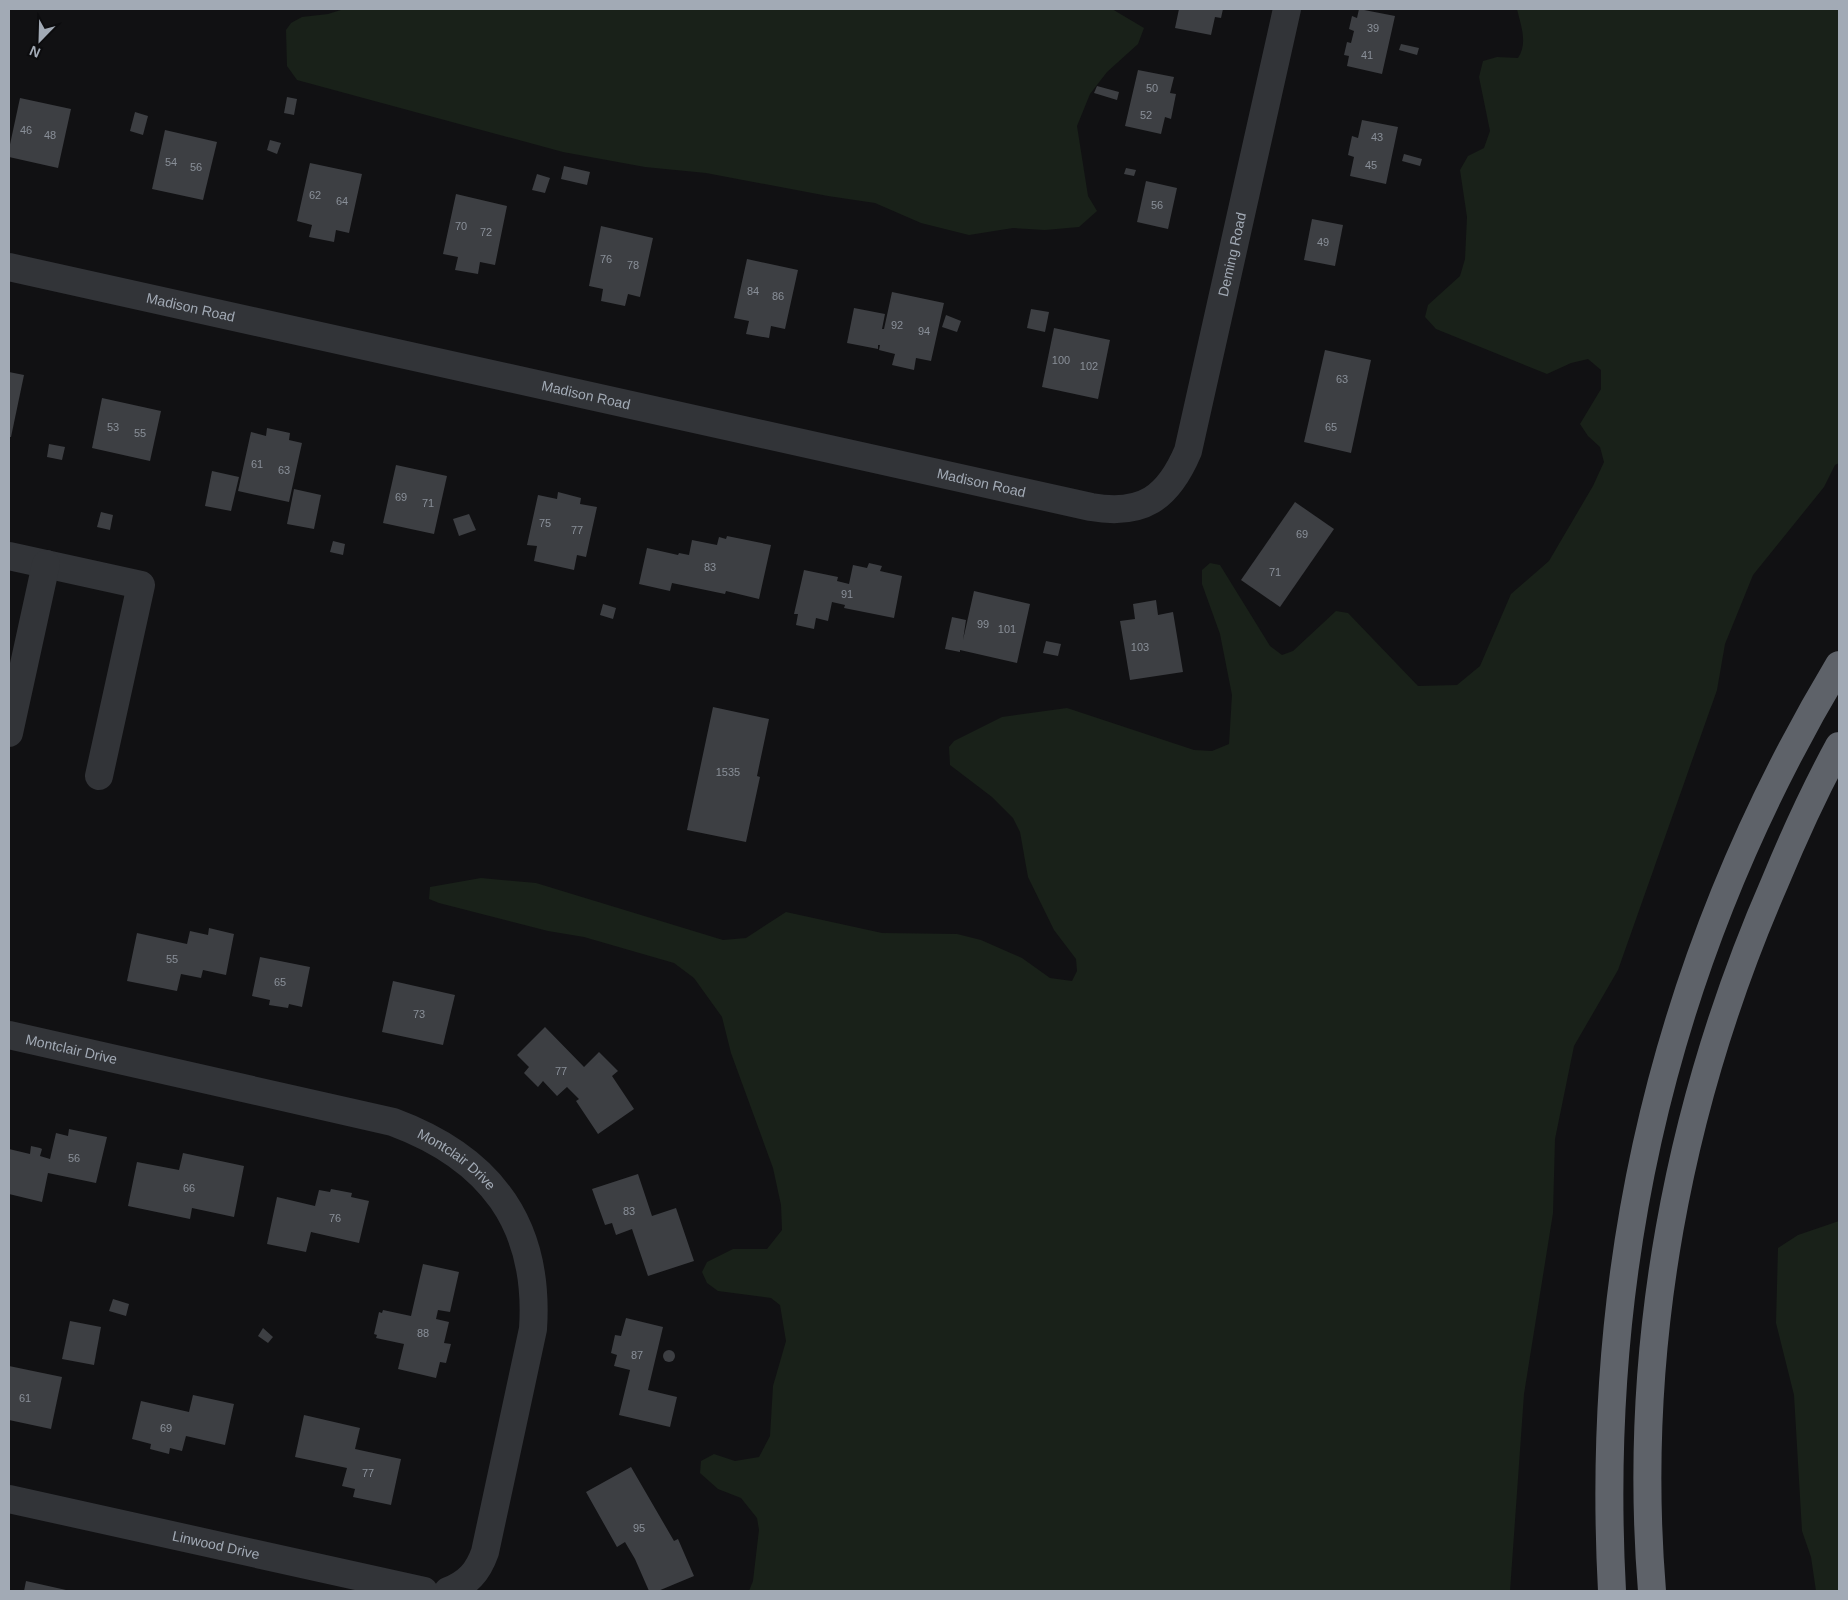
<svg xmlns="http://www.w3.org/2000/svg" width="1848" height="1600" font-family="Helvetica,sans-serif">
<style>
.green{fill:#192119}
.building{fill:#3d3f43}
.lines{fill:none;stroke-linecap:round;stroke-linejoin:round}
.minor{stroke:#323438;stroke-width:28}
.highway{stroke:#5e6269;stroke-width:28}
.labels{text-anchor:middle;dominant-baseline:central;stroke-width:5;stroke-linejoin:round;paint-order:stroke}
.number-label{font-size:11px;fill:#898f98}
.street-label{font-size:14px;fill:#a2aab5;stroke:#0c0c0e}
</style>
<rect width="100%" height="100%" fill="#111113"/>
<g class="green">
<polygon points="344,9 1112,9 1144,28 1138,44 1107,72 1090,94 1077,126 1088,196 1097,211 1079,227 1045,230 1013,228 969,235 921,223 875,203 828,196 706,173 645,167 563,152 297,80 287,66 286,30 291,23 302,17 328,14"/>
<path d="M 1517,9 L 1839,9 L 1839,463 L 1835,465 L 1824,487 L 1753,575 L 1725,644 L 1717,690 L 1618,970 L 1574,1046 L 1555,1139 L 1553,1213 L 1524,1394 L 1510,1591 L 749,1591 L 753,1581 L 759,1530 L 757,1518 L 741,1498 L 718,1489 L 700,1473 L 701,1461 L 714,1454 L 735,1461 L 759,1457 L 770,1436 L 773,1386 L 786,1341 L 780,1305 L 771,1298 L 718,1291 L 707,1283 L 702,1272 L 707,1262 L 733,1249 L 767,1249 L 782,1230 L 781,1205 L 773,1168 L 731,1053 L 722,1017 L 694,978 L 674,963 L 584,937 L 548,931 L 439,903 L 429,899 L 430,887 L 481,878 L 536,883 L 723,940 L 746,938 L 786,912 L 882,933 L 957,934 L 981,940 L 1022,958 L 1050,978 L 1072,981 L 1077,971 L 1076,959 L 1054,930 L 1028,877 L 1020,832 L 1013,818 L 992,797 L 950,765 L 949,747 L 954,741 L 1002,717 L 1067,708 L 1194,750 L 1212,751 L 1229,744 L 1232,695 L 1220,634 L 1202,584 L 1202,570 L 1210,563 L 1220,565 L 1270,646 L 1282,655 L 1293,651 L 1336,611 L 1348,613 L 1418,686 L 1457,685 L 1480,666 L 1511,594 L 1549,561 L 1593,486 L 1604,462 L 1600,447 L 1588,436 L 1580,424 L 1601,389 L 1601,370 L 1588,359 L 1571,363 L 1547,374 L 1436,329 L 1425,317 L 1428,305 L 1460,276 L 1465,259 L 1467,217 L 1460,170 L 1468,156 L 1484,148 L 1490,131 L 1479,77 L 1483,61 L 1497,57 L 1518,58 C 1528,43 1521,26 1517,9 Z"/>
<polygon points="1839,1221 1839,1591 1816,1591 1811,1557 1802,1531 1794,1395 1776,1323 1778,1248 1798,1235"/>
</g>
<g class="building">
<polygon points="1179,9 1223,9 1221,18 1215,17 1211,35 1175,28"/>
<polygon points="1359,9 1395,16 1382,74 1347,66 1349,56 1344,55 1347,42 1351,43 1354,31 1349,29 1352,16 1357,18"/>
<polygon points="1401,44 1419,48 1417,55 1399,50"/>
<polygon points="1138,70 1174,77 1170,93 1176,94 1171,119 1165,117 1161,134 1125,126"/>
<polygon points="1097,86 1119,92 1117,100 1094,93"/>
<polygon points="287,97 297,99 294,115 284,113"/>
<polygon points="20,98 71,109 58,168 9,157 9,149"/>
<polygon points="135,112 148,116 143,135 130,131"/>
<polygon points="1362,120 1398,127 1386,184 1350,176 1354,157 1348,155 1352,136 1358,138"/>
<polygon points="165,130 217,142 203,200 152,189"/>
<polygon points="270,140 281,143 277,154 267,150"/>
<polygon points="1404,154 1422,159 1420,166 1402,161"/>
<polygon points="310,163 362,174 349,233 336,230 334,242 309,237 312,225 297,221"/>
<polygon points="564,166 590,172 587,185 561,179"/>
<polygon points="1126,168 1136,170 1134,176 1124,174"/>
<polygon points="537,174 550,178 545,193 532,190"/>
<polygon points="1146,181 1177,188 1168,229 1137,222"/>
<polygon points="456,194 507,206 495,265 480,262 478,274 455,270 458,257 443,254"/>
<polygon points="1312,219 1343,225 1335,266 1304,260"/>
<polygon points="601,226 653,238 640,297 628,294 625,306 601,301 603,289 589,286"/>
<polygon points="747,259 798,270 785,329 771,326 769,338 746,334 749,321 734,318"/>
<polygon points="892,292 944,303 931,361 916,358 914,370 892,365 895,354 879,350 880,345 878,345 878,349 847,343 854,308 885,314 882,329 884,329"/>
<polygon points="1031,309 1049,312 1045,332 1027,328"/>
<polygon points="946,315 961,321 957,332 942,327"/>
<polygon points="1054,328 1110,340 1098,399 1042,387"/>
<polygon points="1325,350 1371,360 1351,453 1304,442"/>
<polygon points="9,372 24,375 11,437 9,437"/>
<polygon points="102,398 161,411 150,461 92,448"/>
<polygon points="267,428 290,433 289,440 302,443 289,502 238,491 251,432 266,436"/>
<polygon points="49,444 65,447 62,460 47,457"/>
<polygon points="396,465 447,476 434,534 383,523"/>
<polygon points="212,471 239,477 231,511 205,506"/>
<polygon points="294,489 321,495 314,529 287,524"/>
<polygon points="558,492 581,498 580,504 597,507 586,557 577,555 574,570 534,561 537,546 527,545 538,495 557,499"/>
<polygon points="1295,502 1334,529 1280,607 1241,580"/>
<polygon points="101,512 113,515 110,530 97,527"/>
<polygon points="469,514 476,530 459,536 453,519"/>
<polygon points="727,536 771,545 759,599 726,591 725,594 672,583 670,591 639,584 647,548 678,555 679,553 689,555 692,540 717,545 719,537 726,539"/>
<polygon points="333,541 345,544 343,555 330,552"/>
<polygon points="869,563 882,566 880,571 902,576 894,618 844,608 845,605 832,602 828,621 816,618 814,629 796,625 798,614 794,614 804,570 838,577 837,581 849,584 853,565 867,568"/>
<polygon points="974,591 1030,604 1017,663 960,650 960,652 945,649 952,617 966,620 963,640"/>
<polygon points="1156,600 1158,615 1173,612 1183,672 1130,680 1120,621 1135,619 1133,604"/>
<polygon points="603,604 616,608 613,619 600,615"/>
<polygon points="1046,641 1061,644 1058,656 1043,653"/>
<polygon points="713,707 769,719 757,776 760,777 746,842 687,830"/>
<polygon points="209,928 234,934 226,975 203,970 201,978 181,974 177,991 127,981 137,933 187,944 190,931 208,935"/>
<polygon points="260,957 310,967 302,1007 289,1004 288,1008 269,1005 270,1000 252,996"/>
<polygon points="393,981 455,995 443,1045 382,1032"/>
<polygon points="545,1027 584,1067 599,1052 618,1071 612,1076 634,1109 598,1134 576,1101 579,1099 567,1087 557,1096 543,1081 538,1087 524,1073 529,1067 517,1055"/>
<polygon points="69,1129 107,1137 96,1183 48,1173 42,1202 9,1194 9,1149 30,1154 31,1146 40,1148 42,1149 40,1156 50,1159 56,1133 68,1136"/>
<polygon points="183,1153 244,1166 234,1217 192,1208 190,1219 128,1206 137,1162 179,1170"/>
<polygon points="638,1174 652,1216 676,1208 694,1261 648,1276 632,1229 616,1235 612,1223 605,1225 592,1189"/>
<polygon points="331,1189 352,1193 351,1197 369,1201 359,1243 311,1232 306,1252 267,1244 277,1197 315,1206 319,1190 330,1192"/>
<polygon points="423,1264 459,1272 450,1312 438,1310 436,1319 449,1322 444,1343 451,1344 446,1363 440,1362 436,1378 398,1369 404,1344 376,1338 377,1335 374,1334 379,1312 382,1313 383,1310 411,1316"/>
<polygon points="113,1299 129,1304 126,1316 109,1311"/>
<polygon points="626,1318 663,1327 648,1390 677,1397 670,1427 619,1415 630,1370 614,1366 617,1355 611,1353 615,1335 621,1336"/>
<polygon points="70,1321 101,1327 94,1365 62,1359"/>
<polygon points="263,1328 273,1337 268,1343 258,1336"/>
<circle cx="669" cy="1356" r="6"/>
<polygon points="9,1366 62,1377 51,1429 9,1420"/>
<polygon points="193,1395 234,1404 225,1445 186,1436 182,1451 170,1448 169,1454 150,1449 151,1444 132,1439 141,1401 189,1412"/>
<polygon points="304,1415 360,1428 355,1449 401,1459 391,1505 353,1497 355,1489 342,1486 347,1468 295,1457"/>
<polygon points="631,1467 674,1541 678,1539 694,1576 658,1591 649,1591 635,1559 625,1542 617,1547 586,1492"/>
<polygon points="26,1581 66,1590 66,1591 24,1591"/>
</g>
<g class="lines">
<g class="minor">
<path id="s1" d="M 9,267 L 1091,507 C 1143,516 1168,498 1188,451 L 1287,9"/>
<polyline points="9,556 141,585 99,776"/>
<polyline points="9,733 46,564"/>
<path id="s2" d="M 9,1035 L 393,1122 C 490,1158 540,1224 533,1329 L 485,1552 C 478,1572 468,1583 448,1591"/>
<path id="s3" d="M 9,1499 L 424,1591"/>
</g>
<g class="highway">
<path d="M 1612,1591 C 1594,1259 1668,950 1839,665"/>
<path d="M 1652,1591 C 1632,1348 1678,1104 1775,882 C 1794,836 1815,790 1839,746"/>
</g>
</g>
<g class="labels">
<g class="number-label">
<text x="1373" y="28">39</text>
<text x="1367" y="55">41</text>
<text x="1152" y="88">50</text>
<text x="1146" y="115">52</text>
<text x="26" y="130">46</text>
<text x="50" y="135">48</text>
<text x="1377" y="137">43</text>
<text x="171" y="162">54</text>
<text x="1371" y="165">45</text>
<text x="196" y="167">56</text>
<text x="315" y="195">62</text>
<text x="342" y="201">64</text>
<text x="1157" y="205">56</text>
<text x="461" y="226">70</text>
<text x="486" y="232">72</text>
<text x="1323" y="242">49</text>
<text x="606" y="259">76</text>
<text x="633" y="265">78</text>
<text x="753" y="291">84</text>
<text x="778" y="296">86</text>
<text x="897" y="325">92</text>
<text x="924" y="331">94</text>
<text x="1061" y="360">100</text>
<text x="1089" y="366">102</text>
<text x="1342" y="379">63</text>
<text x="113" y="427">53</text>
<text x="1331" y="427">65</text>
<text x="140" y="433">55</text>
<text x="257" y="464">61</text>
<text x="284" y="470">63</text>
<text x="401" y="497">69</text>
<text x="428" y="503">71</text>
<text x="545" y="523">75</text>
<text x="577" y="530">77</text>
<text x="1302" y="534">69</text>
<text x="710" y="567">83</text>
<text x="1275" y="572">71</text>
<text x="847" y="594">91</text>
<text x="983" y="624">99</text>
<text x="1007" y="629">101</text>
<text x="1140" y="647">103</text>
<text x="728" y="772">1535</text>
<text x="172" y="959">55</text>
<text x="280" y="982">65</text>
<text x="419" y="1014">73</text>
<text x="561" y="1071">77</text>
<text x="74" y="1158">56</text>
<text x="189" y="1188">66</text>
<text x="629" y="1211">83</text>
<text x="335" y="1218">76</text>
<text x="423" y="1333">88</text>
<text x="637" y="1355">87</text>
<text x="25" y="1398">61</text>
<text x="166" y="1428">69</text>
<text x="368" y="1473">77</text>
<text x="639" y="1528">95</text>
</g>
<g class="street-label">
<text stroke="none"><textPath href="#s1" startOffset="1434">Deming Road</textPath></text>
<text stroke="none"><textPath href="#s1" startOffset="186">Madison Road</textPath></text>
<text stroke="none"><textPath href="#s1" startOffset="591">Madison Road</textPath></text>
<text stroke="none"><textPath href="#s1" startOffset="996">Madison Road</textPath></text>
<text stroke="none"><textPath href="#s2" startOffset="64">Montclair Drive</textPath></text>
<text stroke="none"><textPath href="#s2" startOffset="468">Montclair Drive</textPath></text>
<text stroke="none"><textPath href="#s3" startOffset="212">Linwood Drive</textPath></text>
</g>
</g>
<rect width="1848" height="1600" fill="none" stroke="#a2aab5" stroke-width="20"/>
<g transform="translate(40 40) rotate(203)" stroke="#0c0c0e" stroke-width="4" paint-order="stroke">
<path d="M0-4L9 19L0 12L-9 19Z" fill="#a2aab5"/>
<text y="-8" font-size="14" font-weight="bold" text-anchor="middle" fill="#a2aab5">N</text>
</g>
</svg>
